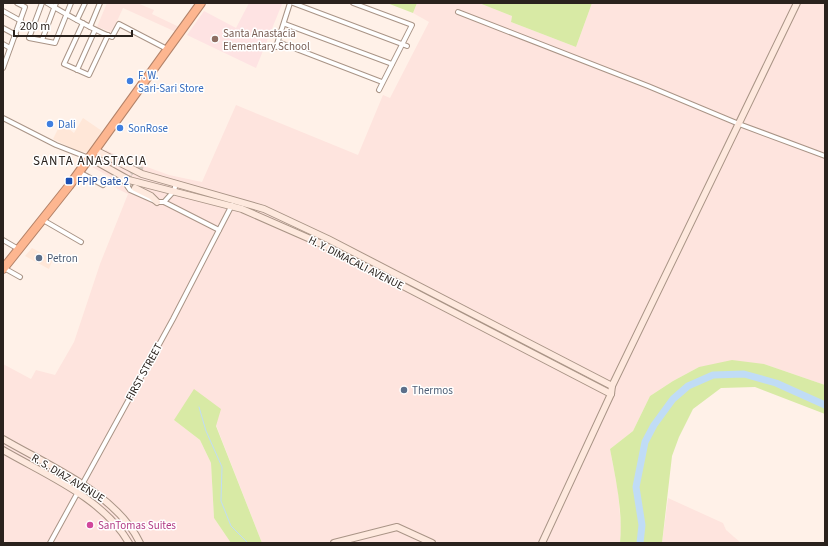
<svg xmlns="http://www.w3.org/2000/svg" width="828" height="546" font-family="'Source Sans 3',sans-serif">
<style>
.built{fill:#ffe7d8}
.industrial{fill:#fee4de}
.education{fill:#fee3e3}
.green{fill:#d8eaa5}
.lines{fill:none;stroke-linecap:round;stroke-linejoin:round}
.stream{stroke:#c0dcf6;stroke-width:1}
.river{stroke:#c0dcf6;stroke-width:7}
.secondary-tunnel{stroke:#d4c8bf;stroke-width:6;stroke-dasharray:6 3;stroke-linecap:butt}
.street-casing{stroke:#a99486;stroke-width:6}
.secondary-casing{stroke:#a99486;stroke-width:8}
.highway-casing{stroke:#b38268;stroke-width:10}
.street{stroke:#fff;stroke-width:4}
.secondary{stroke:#fee9de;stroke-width:6}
.highway{stroke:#fdb690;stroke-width:8}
.education-dot{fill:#8d6e63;stroke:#fff;stroke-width:1.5}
.shop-dot{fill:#3f7fe0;stroke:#fff;stroke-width:1.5}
.transit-dot{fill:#1a4fb4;stroke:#fff;stroke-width:1.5}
.service-dot{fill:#5c6f8a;stroke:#fff;stroke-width:1.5}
.hotel-dot{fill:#d1479c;stroke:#fff;stroke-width:1.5}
.labels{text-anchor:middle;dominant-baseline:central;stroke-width:3;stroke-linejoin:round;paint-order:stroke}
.education-label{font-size:11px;fill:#785e54;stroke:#fff;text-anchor:start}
.shop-label{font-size:11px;fill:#366cbe;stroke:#fff;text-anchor:start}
.transit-label{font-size:11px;fill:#164399;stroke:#fff;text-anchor:start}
.service-label{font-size:11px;fill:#4e5e75;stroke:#fff;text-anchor:start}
.street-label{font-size:11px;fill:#2a221d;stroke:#fff}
.hotel-label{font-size:11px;fill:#b23c85;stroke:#fff;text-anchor:start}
.quarter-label{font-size:13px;letter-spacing:1px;fill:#2a221d;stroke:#fff}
</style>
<rect width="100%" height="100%" fill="#fff1e8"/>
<g class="built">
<polygon points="83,118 102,131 88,153 75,150 53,139 61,123 74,133"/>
<polygon points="32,248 53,259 49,269 25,256"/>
</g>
<g class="industrial">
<polygon points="107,3 137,3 154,10 152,14 179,27 176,32 123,8 112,32 97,27"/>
<polygon points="417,3 479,3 512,16 511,22 576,47 592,3 825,3 825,385 764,364 699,367 673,381 650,396 633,431 610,449 618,491 621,528 620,543 262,543 216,425 174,420 200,440 211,463 214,518 231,543 3,543 3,364 31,379 36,370 55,375 74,342 100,264 128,194 110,185 114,179 92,167 106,150 135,164 136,163 169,175 202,182 236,105 358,155 383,95 390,98 429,22 413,13"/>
<polygon points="668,498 723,523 726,530 741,543 662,543"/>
</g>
<polygon class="education" points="249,3 282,4 256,68 187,35 204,11 236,28"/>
<g class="green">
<polygon points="387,3 417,3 413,13"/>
<polygon points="479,3 592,3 576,47 511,22 512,16"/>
<path d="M 732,360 L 764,364 L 825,385 L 825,414 L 755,387 L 721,388 L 693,409 L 679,437 L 672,456 L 662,543 L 620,543 C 623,511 616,480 610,449 L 633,431 L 650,396 L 673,381 L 699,367 Z"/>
<polygon points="194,389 221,409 216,426 262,543 231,543 214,518 211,463 200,440 174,420"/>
</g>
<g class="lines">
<polyline class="stream" points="199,407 206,431 222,467 221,501 231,526 248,543"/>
<polyline class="river" points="640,543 642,525 636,487 645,442 654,425 673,399 688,386 713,375 744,374 776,383 825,405"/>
<polyline class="secondary-tunnel" points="135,188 129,182 129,174 135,169 143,170"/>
<defs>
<g id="street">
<polyline points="42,3 29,38 55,43 71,3"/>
<path d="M 47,3 C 68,15 89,28 112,37 L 119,24 L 167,49"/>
<polyline points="293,3 407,46"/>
<polyline points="353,3 412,25 379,90"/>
<polyline points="3,11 21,21"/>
<polyline points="458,12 648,86 739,124 825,156"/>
<polyline points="77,20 85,3"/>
<polyline points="83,23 64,64 89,75 108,35"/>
<polyline points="285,24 392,64"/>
<polyline points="90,27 100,3"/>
<polyline points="3,28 16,35"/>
<polyline points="42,40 56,3"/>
<polyline points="278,42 382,82"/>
<polyline points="3,44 10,48"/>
<polyline points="276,47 290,3"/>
<polyline points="3,68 25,7 17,3"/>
<polyline points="77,70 95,30"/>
<polyline points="3,118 56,145 89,158"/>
<polyline points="79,172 103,185"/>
<polyline points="121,177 130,190 157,202 164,202 219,230"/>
<polyline points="164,202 174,191 176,183"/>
<polyline points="43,220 81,242"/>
<polyline points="3,240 20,250"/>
<polyline points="4,268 20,277"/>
<polyline points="50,543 173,319 232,205"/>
</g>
<g id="secondary">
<polyline points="95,150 142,174 264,209 328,239 612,386"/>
<polyline points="90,158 129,180 242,209 324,245 611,394"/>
<polyline points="135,188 151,196 157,202"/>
<path d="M 3,439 C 49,466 116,493 140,543"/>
<path d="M 3,450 C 46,475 103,498 129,543"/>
<polyline points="334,543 397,527 432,543"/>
<polyline points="542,543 611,394 612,386 797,3"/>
</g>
<polyline id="highway" points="3,269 69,186 201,3"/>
</defs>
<use href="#street" class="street-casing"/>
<use href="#secondary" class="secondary-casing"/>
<use href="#highway" class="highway-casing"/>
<use href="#street" class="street"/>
<use href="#secondary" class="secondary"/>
<use href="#highway" class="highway"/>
</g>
<circle class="education-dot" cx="215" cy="39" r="4"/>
<g class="shop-dot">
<circle cx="130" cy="81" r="4"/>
<circle cx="50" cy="124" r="4"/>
<circle cx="120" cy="128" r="4"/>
</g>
<rect class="transit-dot" x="65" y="177" width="8" height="8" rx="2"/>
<g class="service-dot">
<circle cx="39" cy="258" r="4"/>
<circle cx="404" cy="390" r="4"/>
</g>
<circle class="hotel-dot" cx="90" cy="525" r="4"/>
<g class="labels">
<g class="education-label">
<text x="223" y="33">Santa Anastacia<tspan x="223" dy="13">Elementary School</tspan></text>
</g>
<g class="shop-label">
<text x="138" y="75">F. W.<tspan x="138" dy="13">Sari-Sari Store</tspan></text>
<text x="58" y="124">Dali</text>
<text x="128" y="128">SonRose</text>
</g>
<g class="transit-label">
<text x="77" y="181">FPIP Gate 2</text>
</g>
<g class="service-label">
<text x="47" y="258">Petron</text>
<text x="412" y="390">Thermos</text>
</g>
<g class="street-label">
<text transform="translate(356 263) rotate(27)">H. Y. DIMACALI AVENUE</text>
<text transform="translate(144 372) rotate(-61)">FIRST STREET</text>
<text transform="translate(68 478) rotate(31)">R. S. DIAZ AVENUE</text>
</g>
<g class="hotel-label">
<text x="98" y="525">SanTomas Suites</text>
</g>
<g class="quarter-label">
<text x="90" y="161">SANTA ANASTACIA</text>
</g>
</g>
<rect width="828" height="546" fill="none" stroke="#2a221d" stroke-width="8"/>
<path d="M14 30v6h118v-6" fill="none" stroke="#2a221d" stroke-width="2"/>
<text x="20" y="30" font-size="12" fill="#2a221d" stroke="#ffffff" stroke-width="3" paint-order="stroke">200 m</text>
</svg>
